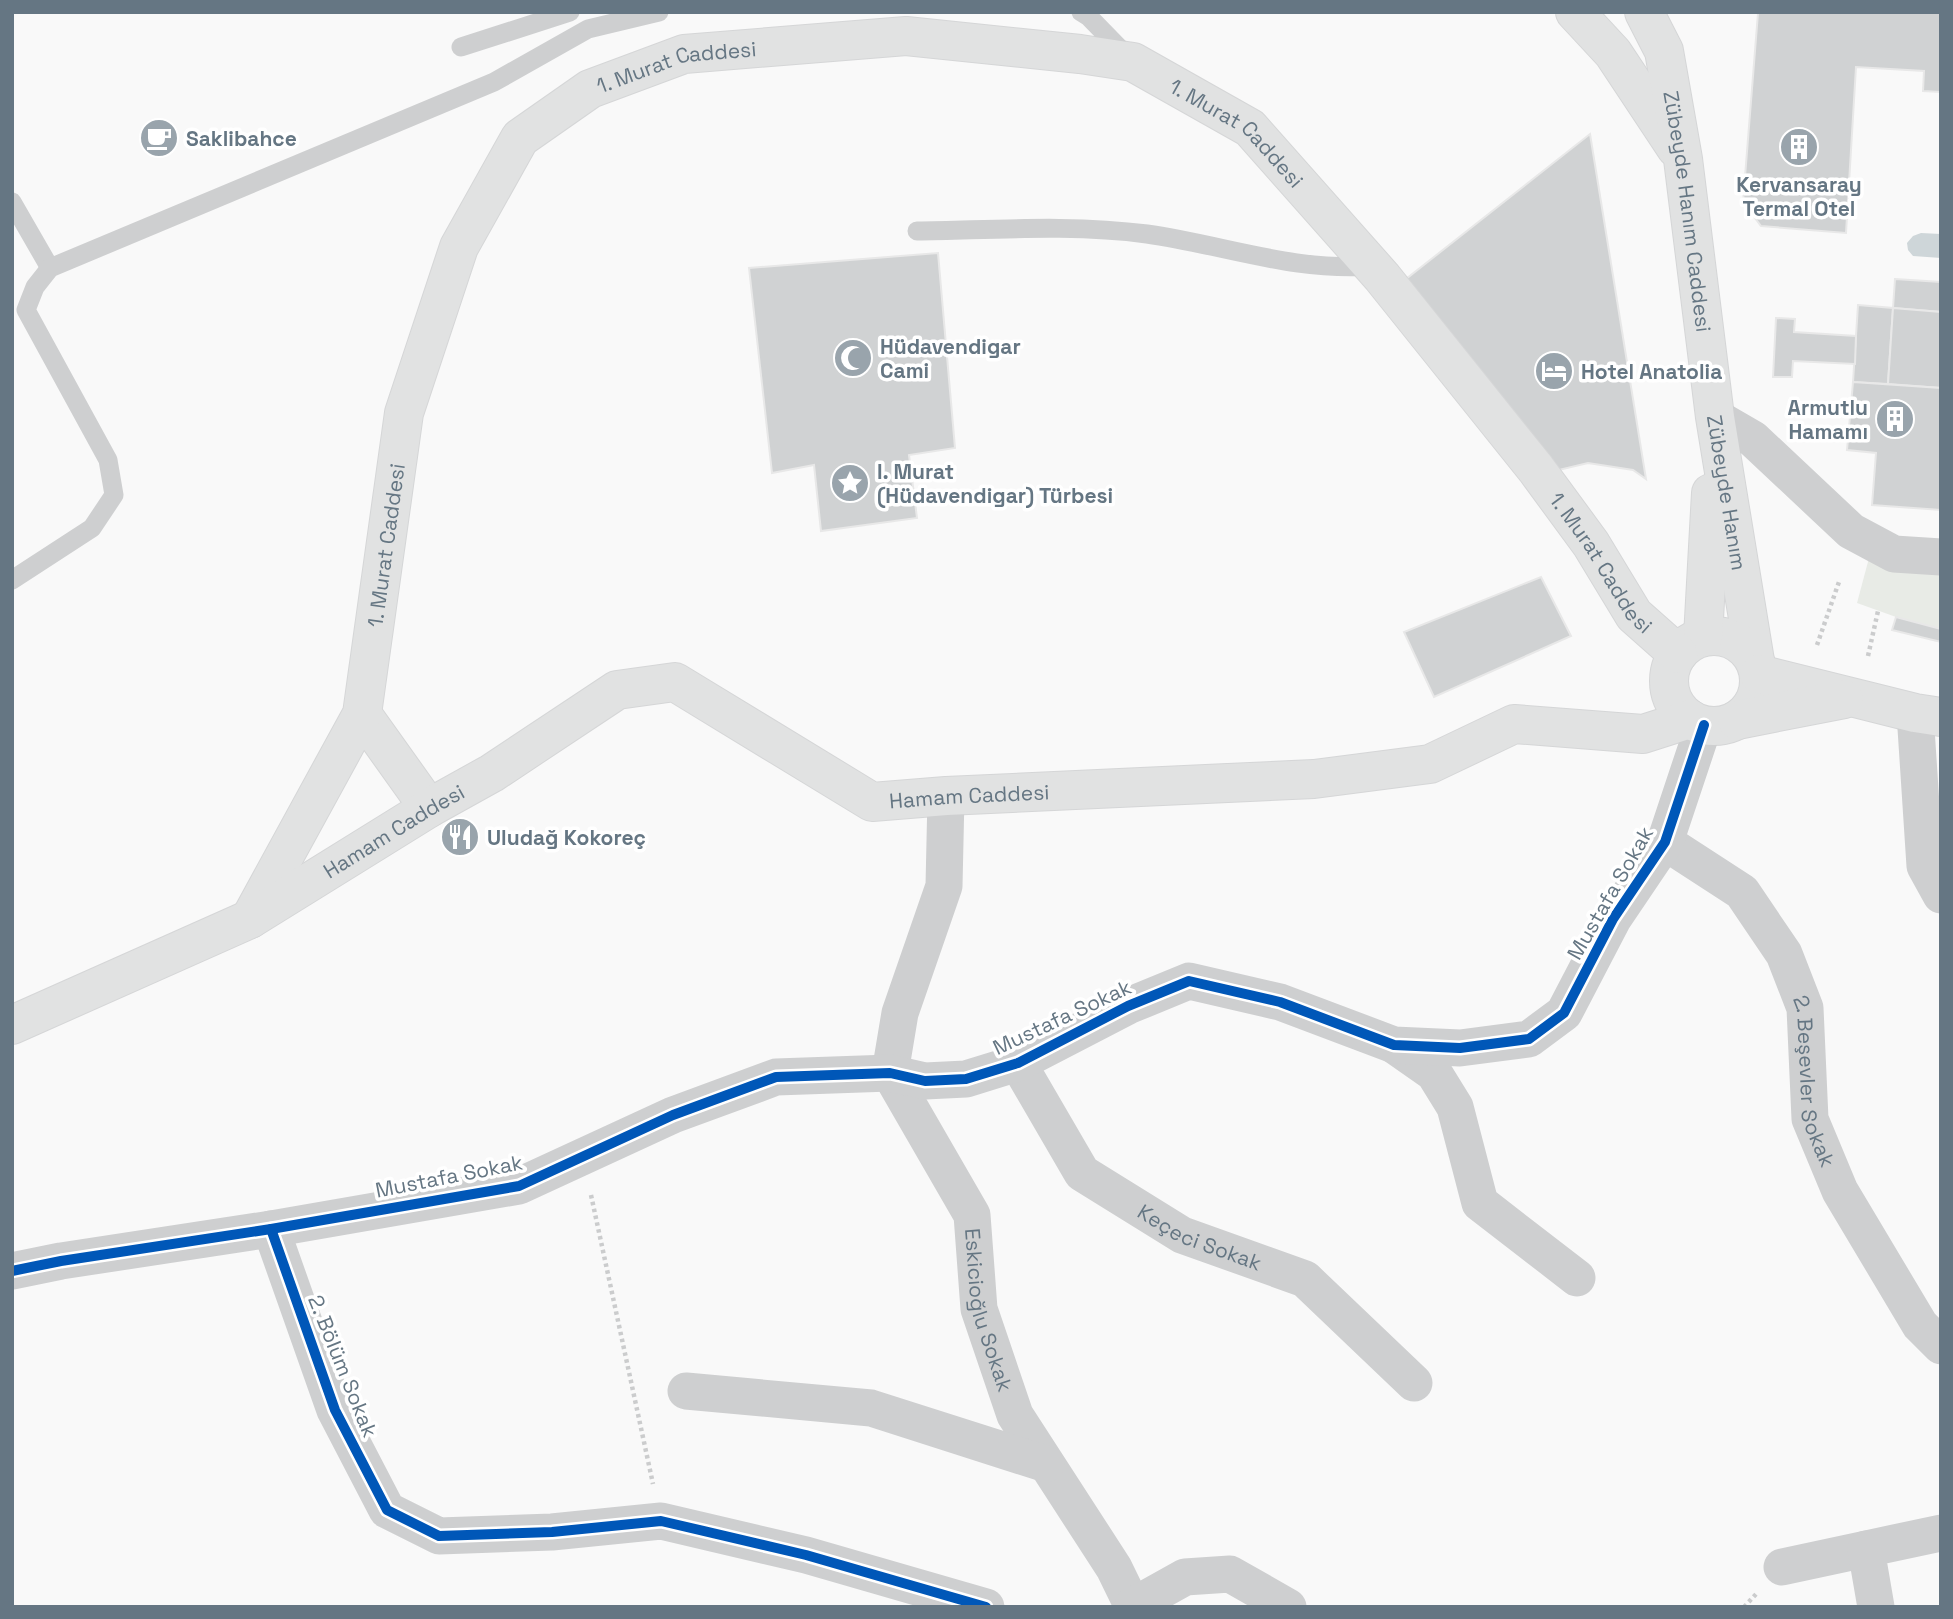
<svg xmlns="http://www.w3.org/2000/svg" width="1953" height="1619" font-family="'Space Grotesk',sans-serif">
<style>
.green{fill:#e8ebe6}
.water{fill:#ced6d9}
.building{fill:#d0d2d3;stroke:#e8e8e8;stroke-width:2}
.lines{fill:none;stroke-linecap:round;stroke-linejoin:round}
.secondary-casing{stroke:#d5d6d7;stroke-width:40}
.path{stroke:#cbcccd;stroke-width:4.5;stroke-dasharray:3.5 3.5;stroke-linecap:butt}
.lane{stroke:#cecfd0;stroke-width:19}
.street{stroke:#cecfd0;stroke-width:37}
.secondary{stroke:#e1e2e2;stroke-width:38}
.cycleway-casing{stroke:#fff;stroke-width:15}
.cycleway{stroke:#0057b8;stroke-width:10}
.labels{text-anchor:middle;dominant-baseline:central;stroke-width:7;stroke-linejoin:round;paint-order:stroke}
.street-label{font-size:21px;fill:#657683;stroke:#fff}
.poi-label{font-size:21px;font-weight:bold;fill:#657683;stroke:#fff;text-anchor:start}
</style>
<rect width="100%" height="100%" fill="#f9f9f9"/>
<polygon class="green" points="1873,543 1941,557 1941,629 1896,617 1857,603"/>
<polygon class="water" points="1921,233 1941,234 1941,258 1913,256 1908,250 1907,243 1913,236"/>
<g class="building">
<polygon points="1941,12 1941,92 1923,91 1924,71 1856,67 1846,233 1761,226 1743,202 1758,13"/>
<polygon points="1590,134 1646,479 1633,470 1588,463 1559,470 1406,279"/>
<polygon points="938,253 955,448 909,455 917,518 821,531 814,465 772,473 749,268"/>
<polygon points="1895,279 1941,282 1941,312 1893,308"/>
<polygon points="1858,305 1893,308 1888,384 1853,382"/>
<polygon points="1893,308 1941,312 1941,388 1888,384"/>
<polygon points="1776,318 1795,319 1794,332 1856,336 1855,364 1793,361 1792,377 1773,377"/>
<polygon points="1853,382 1941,388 1941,510 1872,505 1876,453 1847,450"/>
<polygon points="1541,577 1571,636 1434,697 1404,632"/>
<polygon points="1896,617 1941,629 1941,642 1892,630"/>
</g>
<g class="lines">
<defs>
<g id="secondary">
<polyline points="1575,12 1613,53 1676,148"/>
<path id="s4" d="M 1644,12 L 1664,51 L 1683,159 L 1715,417 L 1755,661"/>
<circle cx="1714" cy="681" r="45"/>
<polyline points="1703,637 1711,493"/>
<polyline points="1759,674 1915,713 1941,717"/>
<polyline points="362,714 429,808"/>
<polyline points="1737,720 1844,699"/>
<path id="s5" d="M 250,919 L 362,714 L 404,413 L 459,247 L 520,138 L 590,89 L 684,54 L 906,36 L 1080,54 L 1133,62 L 1250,128 L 1382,277 L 1536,469 L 1591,544 L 1634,615 L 1678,654"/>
<path id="s6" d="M 12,1025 L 250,919 L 429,808 L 492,773 L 617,690 L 675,682 L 872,802 L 946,796 L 1314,779 L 1430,764 L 1514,724 L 1643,734 L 1690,719"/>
</g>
</defs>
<use href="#secondary" class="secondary-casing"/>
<g class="path">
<polyline points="1817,645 1840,579"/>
<polyline points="1868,656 1878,611"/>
<polyline points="591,1195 653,1484"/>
<polyline points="1744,1607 1758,1592"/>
</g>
<g class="lane">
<polyline points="1081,12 1089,17 1127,56"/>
<polyline points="461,47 570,12"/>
<polyline points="12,202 50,268"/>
<path d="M 917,231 C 993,230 1071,224 1147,234 C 1224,245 1294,272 1373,266"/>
<polyline points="12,580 92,528 114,495 108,460 26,310 35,287 50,268 494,82 588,29 659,12"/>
</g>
<g class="street">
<polyline points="1715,417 1753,439 1851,531 1894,554 1941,557"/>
<polyline points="1915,713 1925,866 1941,895"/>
<path id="s1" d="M 946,796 L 944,886 L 900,1013 L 890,1073 L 972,1215 L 979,1309 L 1015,1415 L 1114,1568 L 1133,1607"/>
<path id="s2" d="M 1665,842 L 1742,892 L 1784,954 L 1805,1008 L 1810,1119 L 1840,1191 L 1920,1325 L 1941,1346"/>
<polyline points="1394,1045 1434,1073 1455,1107 1480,1203 1577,1278"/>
<path id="s3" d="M 1018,1063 L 1082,1173 L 1182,1235 L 1305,1279 L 1414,1383"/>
<polyline points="271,1229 335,1410 387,1510 439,1536 552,1532 661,1521 806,1555 986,1607"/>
<polyline points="12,1271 61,1261 271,1229 519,1186 673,1115 776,1077 890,1073 925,1081 966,1079 1018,1063 1128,1006 1189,981 1280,1002 1394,1045 1460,1048 1529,1039 1564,1013 1613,919 1665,842 1704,725"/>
<polyline points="686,1391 871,1408 1046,1464"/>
<polyline points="1782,1567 1866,1549"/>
<polyline points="1133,1606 1185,1577 1230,1574 1288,1607"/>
<polyline points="1876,1607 1866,1549 1941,1533"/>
</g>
<use href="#secondary" class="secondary"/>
<defs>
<g id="cycleway">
<polyline points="271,1229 335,1410 387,1510 439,1536 552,1532 661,1521 806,1555 986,1607"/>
<polyline points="12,1271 61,1261 271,1229 519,1186 673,1115 776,1077 890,1073 925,1081 966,1079 1018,1063 1128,1006 1189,981 1280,1002 1394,1045 1460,1048 1529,1039 1564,1013 1613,919 1665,842 1704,725"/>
</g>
</defs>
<use href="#cycleway" class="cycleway-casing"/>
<use href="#cycleway" class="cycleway"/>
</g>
<defs>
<symbol id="cafe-disc" viewBox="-11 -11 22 22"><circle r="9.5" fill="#99a4ac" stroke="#fff"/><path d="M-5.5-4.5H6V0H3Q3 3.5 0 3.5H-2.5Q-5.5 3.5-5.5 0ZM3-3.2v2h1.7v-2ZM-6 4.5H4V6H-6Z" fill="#fff"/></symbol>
<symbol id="building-disc" viewBox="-11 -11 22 22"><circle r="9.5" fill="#99a4ac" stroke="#fff"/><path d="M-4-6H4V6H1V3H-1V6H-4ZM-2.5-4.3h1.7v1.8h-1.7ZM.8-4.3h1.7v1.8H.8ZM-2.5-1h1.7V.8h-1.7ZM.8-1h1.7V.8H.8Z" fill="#fff"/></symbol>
<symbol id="mosque-disc" viewBox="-11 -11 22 22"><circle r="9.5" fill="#99a4ac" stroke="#fff"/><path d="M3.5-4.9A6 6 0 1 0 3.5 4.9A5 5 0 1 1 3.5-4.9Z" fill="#fff"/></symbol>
<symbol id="hotel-disc" viewBox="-11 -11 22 22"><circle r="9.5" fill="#99a4ac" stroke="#fff"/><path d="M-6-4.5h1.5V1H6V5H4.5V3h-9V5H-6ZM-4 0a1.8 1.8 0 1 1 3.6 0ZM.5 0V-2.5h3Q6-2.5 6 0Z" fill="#fff"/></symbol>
<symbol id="sight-disc" viewBox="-11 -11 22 22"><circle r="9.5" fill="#99a4ac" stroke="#fff"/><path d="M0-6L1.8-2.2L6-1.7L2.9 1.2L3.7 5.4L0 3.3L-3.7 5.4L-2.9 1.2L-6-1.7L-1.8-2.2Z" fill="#fff"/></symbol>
<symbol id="restaurant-disc" viewBox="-11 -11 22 22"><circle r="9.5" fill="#99a4ac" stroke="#fff"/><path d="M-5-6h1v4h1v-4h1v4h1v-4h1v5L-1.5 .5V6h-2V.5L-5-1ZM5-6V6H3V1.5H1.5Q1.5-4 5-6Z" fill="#fff"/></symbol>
</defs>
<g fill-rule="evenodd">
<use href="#cafe-disc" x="137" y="116" width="44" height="44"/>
<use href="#building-disc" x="1777" y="125" width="44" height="44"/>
<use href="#mosque-disc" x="831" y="336" width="44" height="44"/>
<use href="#hotel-disc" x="1532" y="349" width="44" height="44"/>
<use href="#building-disc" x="1873" y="397" width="44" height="44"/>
<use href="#sight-disc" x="828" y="461" width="44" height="44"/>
<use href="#restaurant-disc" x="438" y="815" width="44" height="44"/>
</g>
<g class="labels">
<g class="street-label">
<text stroke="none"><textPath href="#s5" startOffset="1013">1. Murat Caddesi</textPath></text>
<text stroke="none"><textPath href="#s5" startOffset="1601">1. Murat Caddesi</textPath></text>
<text stroke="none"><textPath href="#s4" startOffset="206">Zübeyde Hanım Caddesi</textPath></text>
<text stroke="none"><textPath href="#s4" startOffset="490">Zübeyde Hanım</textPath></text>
<text stroke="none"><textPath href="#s5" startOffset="404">1. Murat Caddesi</textPath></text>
<text stroke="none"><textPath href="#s5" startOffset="2168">1. Murat Caddesi</textPath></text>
<text stroke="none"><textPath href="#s6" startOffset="1080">Hamam Caddesi</textPath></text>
<text stroke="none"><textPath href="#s6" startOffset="429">Hamam Caddesi</textPath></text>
<text transform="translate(1610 893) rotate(-60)">Mustafa Sokak</text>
<text transform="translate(1062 1017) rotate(-25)">Mustafa Sokak</text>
<text stroke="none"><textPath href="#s2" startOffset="299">2. Beşevler Sokak</textPath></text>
<text transform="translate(449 1176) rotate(-11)">Mustafa Sokak</text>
<text stroke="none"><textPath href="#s3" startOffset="262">Keçeci Sokak</textPath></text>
<text stroke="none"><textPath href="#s1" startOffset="546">Eskicioğlu Sokak</textPath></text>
<text transform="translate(343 1366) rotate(68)">2. Bölüm Sokak</text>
</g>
<g class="poi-label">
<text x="186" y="138">Saklibahce</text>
<text x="1799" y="184" text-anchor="middle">Kervansaray<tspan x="1799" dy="24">Termal Otel</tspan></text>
<text x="880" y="346">Hüdavendigar<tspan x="880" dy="24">Cami</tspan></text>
<text x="1581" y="371">Hotel Anatolia</text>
<text x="1868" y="407" text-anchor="end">Armutlu<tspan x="1868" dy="24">Hamamı</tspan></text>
<text x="877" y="471">I. Murat<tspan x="877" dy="24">(Hüdavendigar) Türbesi</tspan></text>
<text x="487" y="837">Uludağ Kokoreç</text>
</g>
</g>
<rect width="1953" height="1619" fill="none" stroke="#657683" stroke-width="28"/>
</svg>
